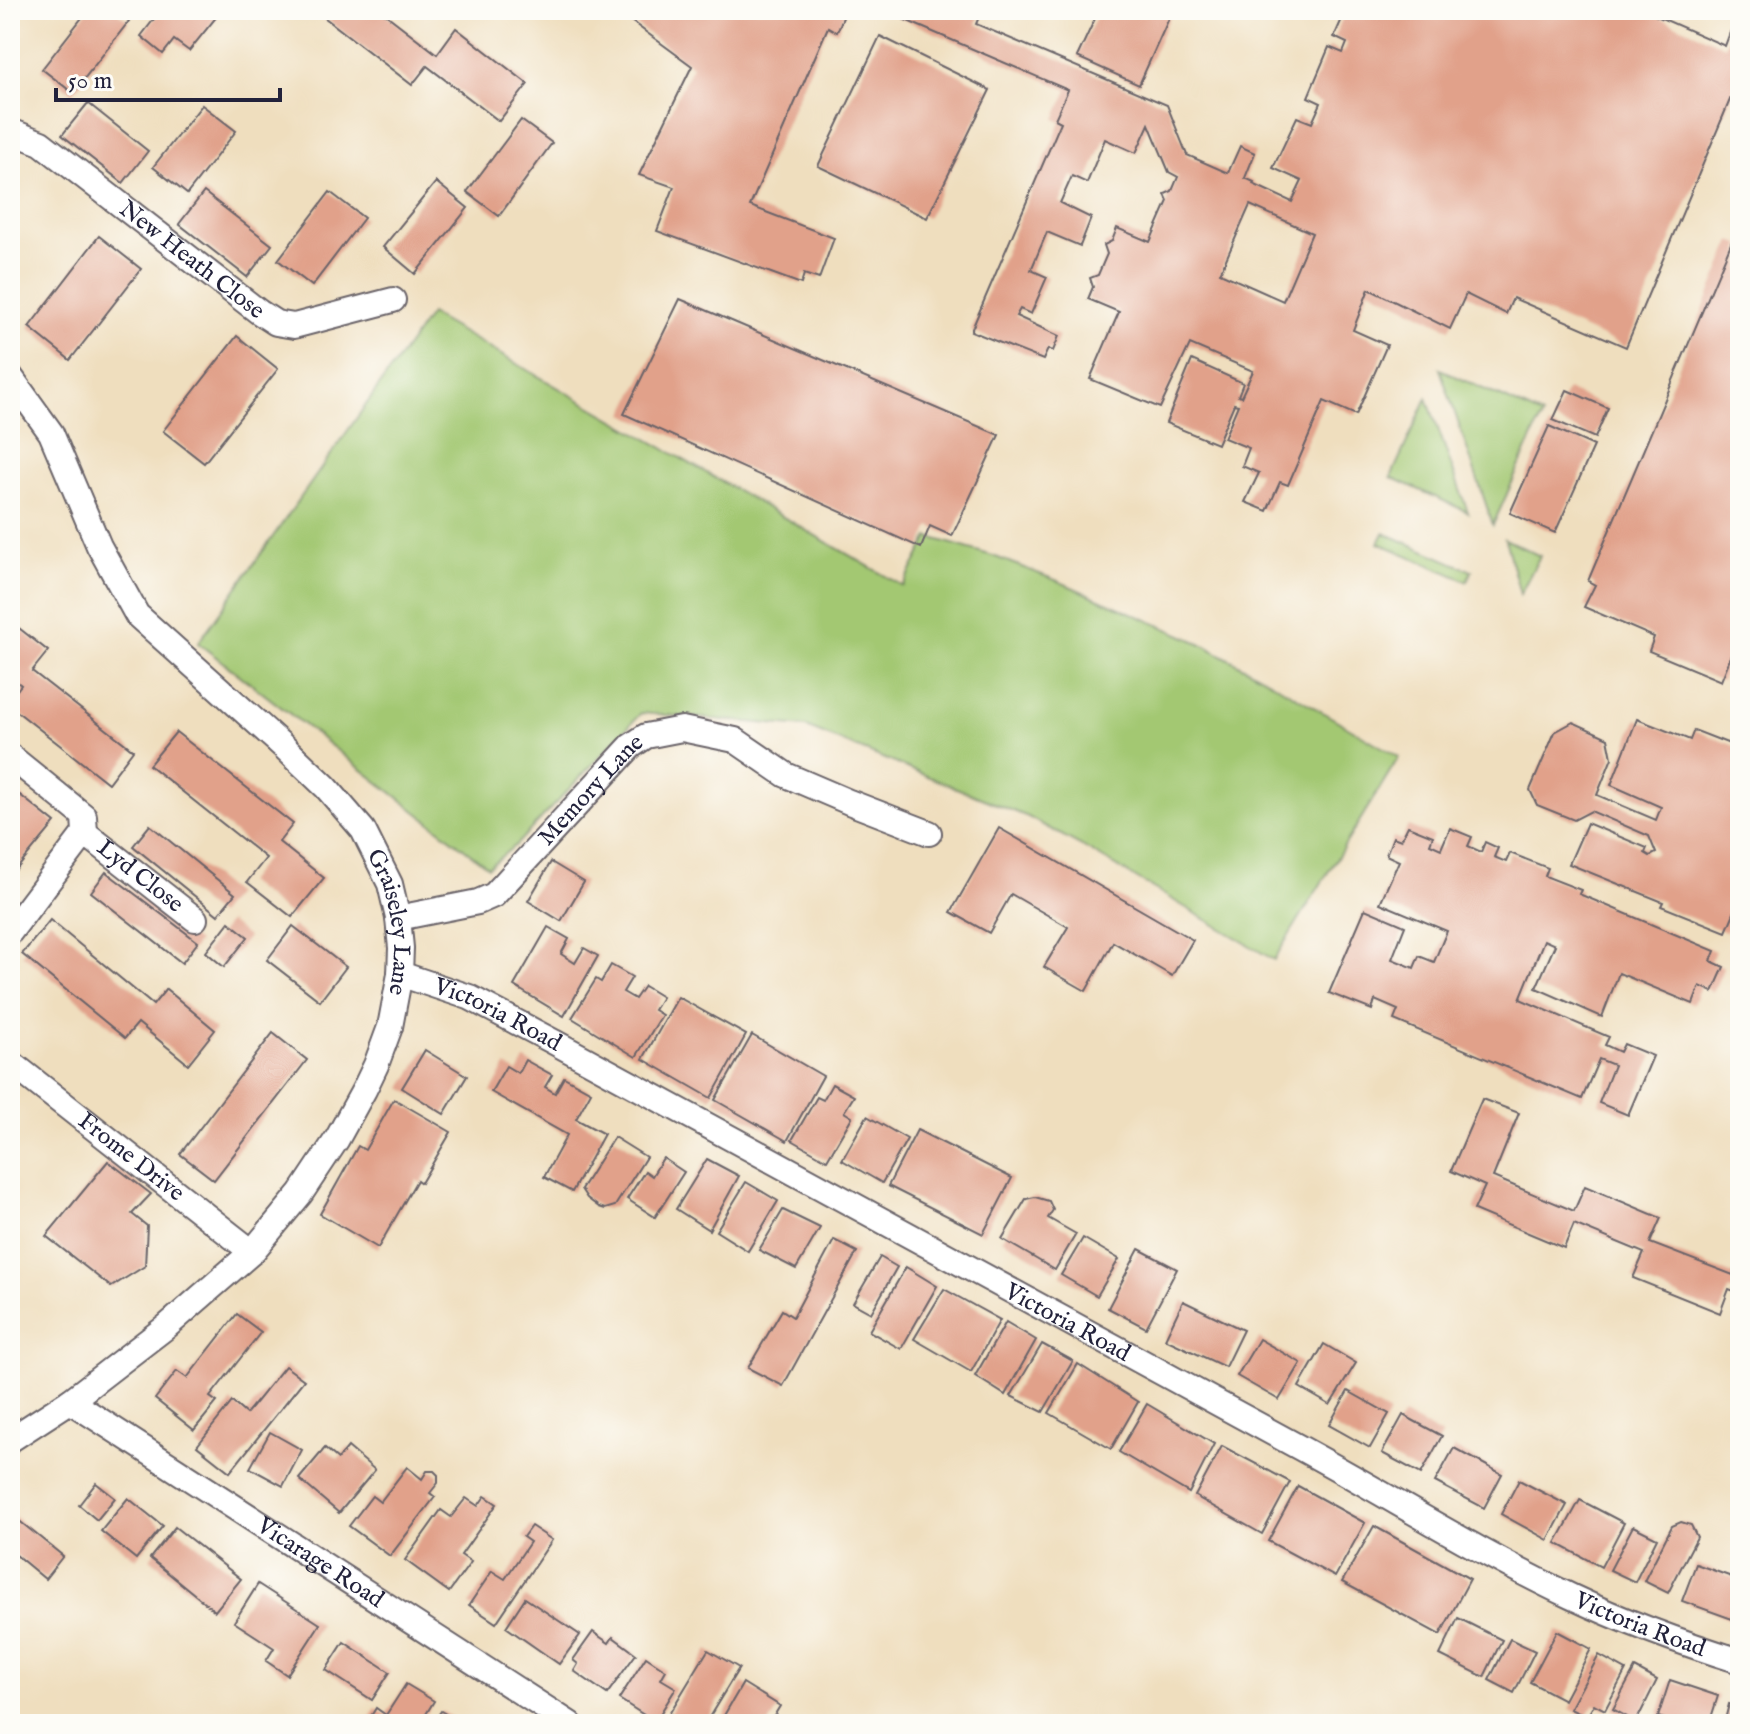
<svg xmlns="http://www.w3.org/2000/svg" width="1750" height="1734" font-family="'IM FELL English',serif">
<style>
.green{fill:#a3c872;stroke:#627556;stroke-width:2}
.building{fill:#e1a18a;fill-rule:evenodd}
.lines{fill:none;stroke-linecap:round;stroke-linejoin:round}
.minor-casing{stroke:#6a6469;stroke-width:28}
.minor{stroke:#fff;stroke-width:24}
.labels{text-anchor:middle;dominant-baseline:central;stroke-width:8;stroke-linejoin:round;paint-order:stroke}
.street-label{font-size:24px;fill:#22223b;stroke:#fdfcf7}
</style>
<rect width="100%" height="100%" fill="#fdfcf7"/>
<filter id="ink" filterUnits="userSpaceOnUse"><feTurbulence type="fractalNoise" baseFrequency=".0125" numOctaves="2"/><feDisplacementMap in="SourceGraphic" scale="16" xChannelSelector="R" yChannelSelector="G"/><feConvolveMatrix kernelMatrix="1 2 1 2 8 2 1 2 1" color-interpolation-filters="sRGB"/></filter>
<filter id="wash" filterUnits="userSpaceOnUse"><feTurbulence type="fractalNoise" baseFrequency=".006" numOctaves="4" result="noise"/><feDisplacementMap in="SourceGraphic" scale="32" xChannelSelector="R" yChannelSelector="G"/><feGaussianBlur stdDeviation="1.8" result="paint"/><feColorMatrix in="noise" values="0 0 0 0 0 0 0 0 0 0 0 0 0 0 0 0 0 1.4 0 .05"/><feComposite in="paint" operator="in"/></filter>
<g filter="url(#wash)">
<rect width="100%" height="100%" fill="#efdebe"/>
<g class="green">
<polygon points="430,314 903,586 929,537 993,556 1058,581 1200,643 1273,683 1399,757 1274,960 1082,846 1028,817 806,727 641,713 517,844 488,867 198,643"/>
<polygon points="1440,369 1542,416 1493,525"/>
<polygon points="1427,398 1468,512 1391,477"/>
<polygon points="1384,533 1472,571 1467,581 1379,543"/>
<polygon points="1505,539 1540,556 1520,594"/>
</g>
<g id="blocks">
<g class="building">
<polygon points="88,10 114,10 129,21 73,93 42,69"/>
<polygon points="161,10 222,10 189,51 174,40 163,54 141,36"/>
<polygon points="323,10 380,10 437,54 456,28 528,84 499,121 427,66 412,85 320,14"/>
<polygon points="616,10 846,10 837,32 828,27 750,206 834,238 819,279 804,274 801,284 657,231 674,187 639,175 692,66"/>
<path d="M 882,10 L 982,10 L 976,24 L 1167,105 L 1187,155 L 1228,173 L 1240,146 L 1255,153 L 1245,178 L 1254,182 L 1253,184 L 1292,202 L 1302,181 L 1273,168 L 1297,117 L 1312,123 L 1321,103 L 1308,97 L 1329,47 L 1343,53 L 1347,43 L 1334,37 L 1346,10 L 1643,10 L 1725,46 L 1735,19 L 1733,10 L 1740,10 L 1740,76 L 1626,347 L 1513,298 L 1506,314 L 1466,294 L 1450,329 L 1369,289 L 1353,330 L 1387,345 L 1356,415 L 1324,401 L 1288,485 L 1280,482 L 1267,511 L 1245,502 L 1259,473 L 1242,466 L 1249,448 L 1224,438 L 1238,405 L 1234,404 L 1217,444 L 1166,423 L 1192,360 L 1243,383 L 1238,396 L 1241,397 L 1253,371 L 1190,344 L 1160,408 L 1090,379 L 1119,312 L 1088,299 L 1093,287 L 1090,278 L 1098,275 L 1107,254 L 1104,245 L 1112,241 L 1117,228 L 1150,242 L 1168,201 L 1165,194 L 1172,191 L 1178,177 L 1169,172 L 1149,124 L 1136,153 L 1105,139 L 1087,183 L 1072,176 L 1060,203 L 1091,218 L 1080,246 L 1047,232 L 1031,270 L 1047,277 L 1031,314 L 1020,309 L 1016,316 L 1059,336 L 1053,351 L 1048,349 L 1043,360 L 971,331 L 1061,122 L 1055,119 L 1068,90 ZM 1250,205 L 1312,233 L 1283,301 L 1220,273 Z"/>
<polygon points="1099,10 1156,10 1170,16 1139,85 1077,57"/>
<polygon points="880,36 990,90 927,218 818,166"/>
<polygon points="88,103 148,151 123,183 62,135"/>
<polygon points="202,105 236,131 187,194 153,167"/>
<polygon points="521,120 552,143 499,216 467,192"/>
<polygon points="436,182 468,208 415,274 383,247"/>
<polygon points="204,192 272,245 247,277 179,224"/>
<polygon points="330,192 364,218 312,286 278,260"/>
<polygon points="99,236 141,269 70,360 29,327"/>
<polygon points="1732,241 1740,244 1740,634 1721,681 1649,651 1654,637 1584,607 1595,585 1588,581"/>
<polygon points="680,299 999,435 952,536 930,526 921,548 624,414"/>
<polygon points="237,336 278,369 204,463 163,431"/>
<polygon points="1567,390 1608,408 1595,438 1553,420"/>
<polygon points="1549,426 1594,446 1555,533 1510,513"/>
<polygon points="10,621 48,651 32,671 133,750 108,783 10,706 10,699 21,685 10,676"/>
<polygon points="1637,719 1690,740 1694,730 1740,748 1740,899 1726,932 1661,906 1663,902 1569,864 1587,823 1647,848 1645,853 1650,856 1656,853 1649,836 1591,811 1574,820 1537,805 1530,790 1555,732 1573,722 1608,738 1612,758 1597,795 1656,820 1661,807 1611,785"/>
<polygon points="176,732 293,824 279,842 324,878 292,917 247,882 266,858 149,765"/>
<polygon points="20,795 55,823 10,877 10,807"/>
<polygon points="150,825 235,894 218,915 133,846"/>
<polygon points="1408,826 1433,836 1430,844 1441,849 1450,828 1472,837 1468,846 1481,852 1485,842 1498,848 1494,857 1506,862 1510,853 1548,868 1545,876 1581,890 1579,894 1715,951 1711,961 1724,967 1713,992 1700,986 1693,1004 1619,973 1602,1017 1536,988 1555,945 1544,940 1520,999 1609,1037 1605,1045 1620,1052 1624,1044 1653,1056 1628,1115 1599,1103 1614,1065 1599,1059 1582,1099 1394,1020 1398,1010 1375,1000 1372,1010 1329,993 1365,909 1405,926 1392,959 1414,968 1419,956 1434,962 1447,931 1380,903 1399,861 1386,855 1393,837 1401,840"/>
<polygon points="999,828 1193,940 1172,976 1113,942 1086,991 1044,967 1068,927 1011,894 989,933 951,912"/>
<polygon points="551,862 584,882 561,921 528,901"/>
<polygon points="106,872 198,942 182,963 91,892"/>
<polygon points="50,920 153,1005 166,989 215,1030 188,1064 138,1023 125,1038 22,954"/>
<polygon points="229,922 248,937 224,967 206,952"/>
<polygon points="293,926 346,967 320,1001 267,960"/>
<polygon points="548,927 569,939 561,954 575,963 584,948 598,956 564,1016 514,986"/>
<polygon points="611,965 632,977 623,992 635,999 644,986 662,997 654,1010 662,1015 636,1057 572,1018 596,979 601,982"/>
<polygon points="678,997 746,1035 711,1098 643,1059"/>
<polygon points="273,1033 307,1060 214,1180 180,1154"/>
<polygon points="752,1035 823,1076 787,1141 715,1100"/>
<polygon points="425,1050 467,1076 444,1114 402,1088"/>
<polygon points="525,1060 552,1075 545,1087 555,1093 564,1077 591,1092 576,1119 604,1134 572,1192 544,1177 567,1135 491,1092 506,1066 518,1073"/>
<polygon points="832,1084 854,1096 844,1112 852,1117 827,1160 792,1140 817,1097 823,1100"/>
<polygon points="394,1099 451,1132 421,1183 417,1180 378,1248 320,1214 358,1146 365,1150"/>
<polygon points="1482,1099 1519,1113 1493,1177 1574,1211 1585,1186 1661,1218 1650,1243 1733,1275 1740,1259 1740,1293 1729,1289 1720,1313 1633,1278 1644,1253 1574,1224 1564,1248 1474,1210 1485,1186 1451,1171"/>
<polygon points="867,1116 907,1139 882,1183 842,1160"/>
<polygon points="917,1130 1012,1178 983,1234 888,1186"/>
<polygon points="614,1137 646,1157 615,1206 605,1209 599,1207 587,1198 581,1189"/>
<polygon points="663,1158 684,1172 655,1217 627,1199 645,1171 652,1176"/>
<polygon points="707,1159 739,1176 709,1230 676,1209"/>
<polygon points="108,1161 151,1194 132,1214 147,1226 145,1266 111,1287 46,1236"/>
<polygon points="746,1182 778,1201 748,1251 716,1231"/>
<polygon points="1035,1197 1049,1201 1053,1210 1048,1218 1076,1234 1055,1270 1002,1239 1026,1199"/>
<polygon points="783,1210 820,1228 796,1269 759,1250"/>
<polygon points="1083,1238 1119,1259 1097,1296 1061,1275"/>
<polygon points="834,1240 857,1252 783,1386 748,1368 782,1310 793,1317"/>
<polygon points="1139,1249 1177,1269 1146,1328 1108,1308"/>
<polygon points="880,1257 897,1267 871,1313 853,1303"/>
<polygon points="906,1267 937,1286 901,1349 869,1331"/>
<polygon points="944,1289 1000,1320 971,1372 914,1339"/>
<polygon points="1183,1301 1243,1330 1225,1367 1165,1339"/>
<polygon points="237,1314 261,1332 210,1397 217,1402 194,1430 155,1399 177,1371 187,1378"/>
<polygon points="1006,1322 1036,1340 1005,1395 975,1376"/>
<polygon points="1259,1339 1301,1363 1279,1400 1237,1376"/>
<polygon points="1042,1344 1073,1361 1043,1412 1011,1396"/>
<polygon points="1324,1344 1356,1363 1330,1405 1299,1387"/>
<polygon points="1078,1364 1138,1402 1111,1449 1049,1413"/>
<polygon points="285,1366 304,1380 230,1472 197,1446 232,1402 246,1414"/>
<polygon points="1348,1391 1389,1414 1370,1448 1329,1425"/>
<polygon points="1147,1404 1214,1444 1189,1493 1119,1452"/>
<polygon points="1403,1415 1442,1436 1421,1474 1382,1453"/>
<polygon points="270,1432 302,1450 283,1486 250,1468"/>
<polygon points="1222,1446 1290,1482 1262,1534 1195,1496"/>
<polygon points="348,1447 375,1470 339,1513 299,1479 325,1448 338,1459"/>
<polygon points="1454,1448 1502,1474 1484,1508 1435,1482"/>
<polygon points="407,1467 422,1479 427,1471 434,1471 438,1475 438,1483 430,1493 435,1497 390,1556 349,1526 372,1496 380,1502"/>
<polygon points="1519,1480 1567,1505 1548,1540 1501,1514"/>
<polygon points="96,1483 115,1498 97,1520 79,1505"/>
<polygon points="1298,1486 1365,1523 1335,1577 1268,1541"/>
<polygon points="485,1496 497,1504 461,1555 471,1562 449,1592 405,1560 441,1510 451,1517 466,1498 478,1506"/>
<polygon points="128,1498 163,1526 136,1559 101,1531"/>
<polygon points="1580,1500 1624,1523 1601,1567 1556,1543"/>
<polygon points="12,1515 63,1556 45,1579 10,1550 10,1517"/>
<polygon points="1681,1522 1691,1525 1697,1537 1668,1593 1644,1581 1672,1526"/>
<polygon points="531,1526 552,1540 496,1623 469,1605 492,1571 505,1579 530,1542 523,1537"/>
<polygon points="1374,1526 1470,1579 1440,1635 1342,1582"/>
<polygon points="1633,1526 1657,1538 1635,1582 1610,1570"/>
<polygon points="175,1527 241,1579 215,1611 150,1558"/>
<polygon points="1696,1564 1740,1580 1740,1598 1732,1619 1682,1601"/>
<polygon points="258,1584 320,1624 287,1675 266,1661 274,1648 234,1622"/>
<polygon points="525,1598 580,1635 559,1664 506,1627"/>
<polygon points="1458,1618 1502,1640 1484,1677 1440,1655"/>
<polygon points="1557,1631 1591,1649 1564,1700 1530,1682"/>
<polygon points="593,1632 609,1643 613,1637 636,1654 607,1694 574,1671 578,1664 573,1660"/>
<polygon points="1510,1639 1535,1651 1514,1693 1489,1680"/>
<polygon points="344,1642 390,1672 372,1700 326,1670"/>
<polygon points="708,1650 739,1668 705,1724 663,1724"/>
<polygon points="1599,1655 1626,1670 1605,1710 1594,1704 1587,1717 1570,1709"/>
<polygon points="646,1657 666,1670 661,1679 676,1688 655,1722 619,1699"/>
<polygon points="1635,1668 1657,1680 1636,1722 1613,1709"/>
<polygon points="1670,1680 1718,1696 1709,1724 1680,1724 1658,1717"/>
<polygon points="743,1683 780,1706 769,1724 719,1724"/>
<polygon points="406,1684 434,1701 420,1724 366,1724 376,1708 386,1715"/>
<polygon points="1729,1704 1740,1707 1740,1724 1724,1724"/>
<polygon points="441,1711 462,1724 432,1724"/>
</g>
</g>
</g>
<g filter="url(#ink)">
<use href="#blocks" fill-opacity="0" stroke="#6a6469" stroke-width="2"/>
<g class="lines">
<defs>
<g id="minor">
<path id="s1" d="M 10,132 L 13,132 L 41,143 L 259,312 L 276,323 L 294,326 L 393,300"/>
<path id="s2" d="M 10,376 L 51,433 L 99,546 L 137,615 L 284,747 L 326,787 L 363,830 L 390,884 L 398,918 L 401,948 L 400,974 L 390,1027 L 376,1065 L 364,1090 L 337,1139 L 301,1193 L 252,1252 L 166,1327 L 70,1401 L 10,1440"/>
<polyline points="10,756 84,816 85,833 10,932"/>
<path id="s3" d="M 85,833 L 195,919"/>
<path id="s4" d="M 398,918 L 478,902 L 494,895 L 631,746 L 646,736 L 682,729 L 735,740 L 786,775 L 849,802 L 929,833"/>
<path id="s5" d="M 400,974 L 469,997 L 554,1042 C 800,1177 1046,1312 1293,1444 C 1386,1494 1475,1551 1570,1596 C 1625,1622 1682,1643 1740,1661"/>
<path id="s6" d="M 10,1062 L 252,1252"/>
<path id="s7" d="M 70,1401 L 570,1724"/>
</g>
</defs>
<use href="#minor" class="minor-casing"/>
<use href="#minor" class="minor"/>
</g>
</g>
<g class="labels">
<g class="street-label">
<text stroke="none"><textPath href="#s1" startOffset="224">New Heath Close</textPath></text>
<text stroke="none"><textPath href="#s4" startOffset="242">Memory Lane</textPath></text>
<text stroke="none"><textPath href="#s3" startOffset="70">Lyd Close</textPath></text>
<text stroke="none"><textPath href="#s2" startOffset="682">Graiseley Lane</textPath></text>
<text stroke="none"><textPath href="#s5" startOffset="106">Victoria Road</textPath></text>
<text stroke="none"><textPath href="#s6" startOffset="154">Frome Drive</textPath></text>
<text stroke="none"><textPath href="#s5" startOffset="754">Victoria Road</textPath></text>
<text stroke="none"><textPath href="#s7" startOffset="298">Vicarage Road</textPath></text>
<text stroke="none"><textPath href="#s5" startOffset="1402">Victoria Road</textPath></text>
</g>
</g>
<rect width="1750" height="1734" fill="none" stroke="#fdfcf7" stroke-width="40"/>
<path d="M56 88v12h224v-12" fill="none" stroke="#22223b" stroke-width="4"/>
<text x="68" y="88" font-size="24" fill="#22223b" stroke="#fdfcf7" stroke-width="6" paint-order="stroke">50 m</text>
</svg>
